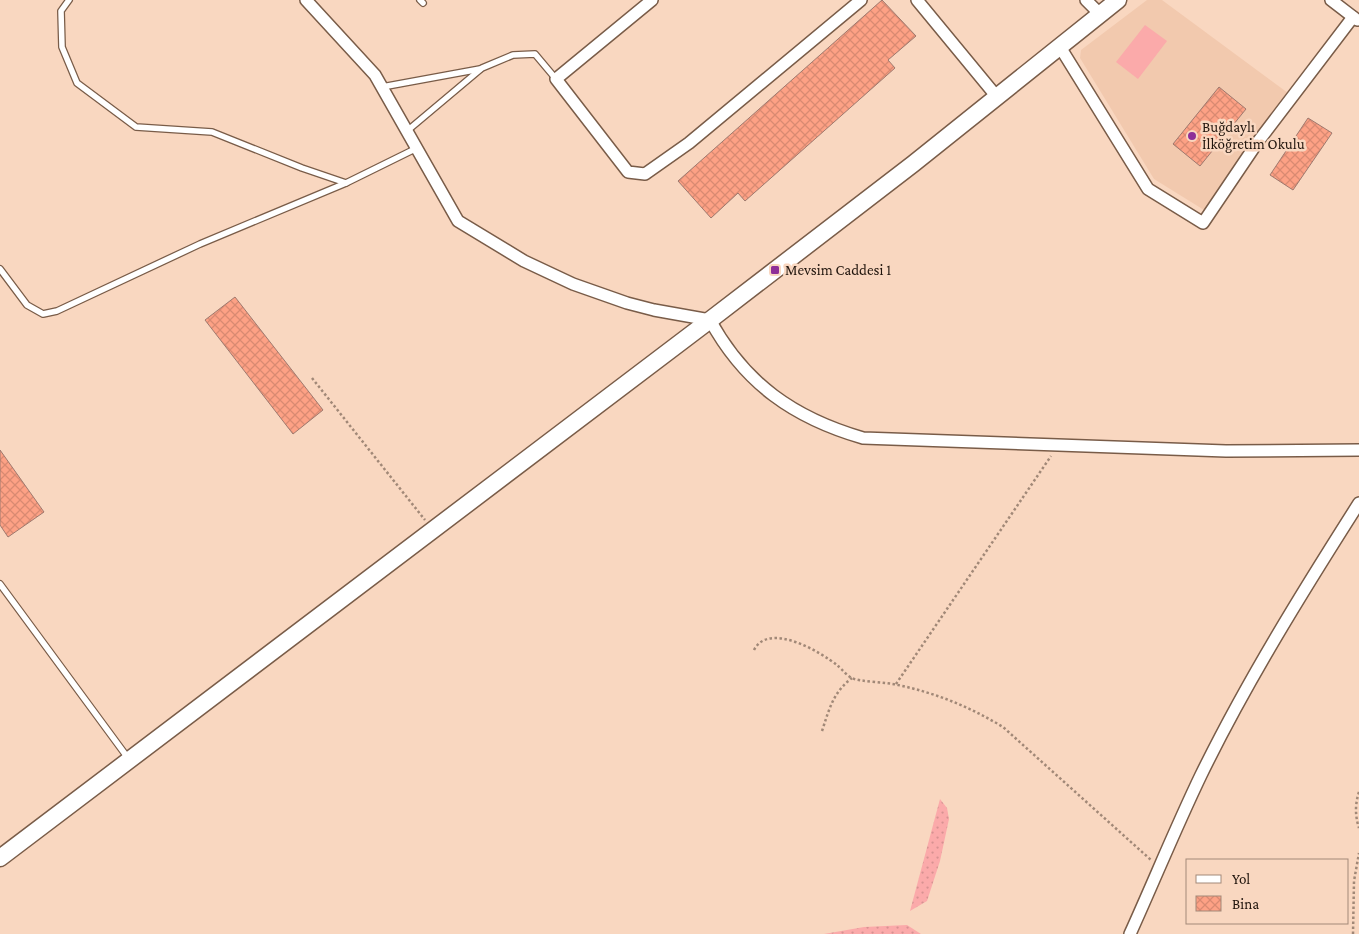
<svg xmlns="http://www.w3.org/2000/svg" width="1359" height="934" font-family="'Crimson Pro',serif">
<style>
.built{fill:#f2c9ae}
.grass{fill:url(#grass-dots)}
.pitch{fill:#fbaaaa}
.building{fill:url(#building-cross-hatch);stroke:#9e796e}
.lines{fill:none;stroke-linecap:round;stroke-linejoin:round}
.lane-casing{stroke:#795c48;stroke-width:8}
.street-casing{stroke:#795c48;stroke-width:14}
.secondary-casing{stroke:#795c48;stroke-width:19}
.path{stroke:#a18877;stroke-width:2.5;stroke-dasharray:2.5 2.5;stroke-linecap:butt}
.lane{stroke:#fff;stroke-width:5.5}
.street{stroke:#fff;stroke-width:11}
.secondary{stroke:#fff;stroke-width:16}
.poi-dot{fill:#8e2f98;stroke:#f9d7c0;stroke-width:2}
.labels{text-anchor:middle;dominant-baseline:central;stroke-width:5;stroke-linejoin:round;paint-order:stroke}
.poi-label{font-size:15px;fill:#21150d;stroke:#f9d7c0;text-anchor:start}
</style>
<defs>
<pattern id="grass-dots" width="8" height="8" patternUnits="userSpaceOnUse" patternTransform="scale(1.25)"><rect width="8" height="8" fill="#fbaaaa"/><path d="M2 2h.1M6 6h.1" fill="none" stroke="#d79191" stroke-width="1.8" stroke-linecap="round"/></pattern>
<pattern id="building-cross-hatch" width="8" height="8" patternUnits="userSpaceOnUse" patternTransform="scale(1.25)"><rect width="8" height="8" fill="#fda185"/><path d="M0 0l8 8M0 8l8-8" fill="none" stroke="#d98a72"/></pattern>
</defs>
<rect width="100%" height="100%" fill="#f9d7c0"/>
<polygon class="built" points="1147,0 1162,0 1288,93 1204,210 1154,179 1080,58 1081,50"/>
<g class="grass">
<polygon points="940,799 947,808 949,819 940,861 927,901 910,911"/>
<polygon points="907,925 921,934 824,934 864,927"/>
</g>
<polygon class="pitch" points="1145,25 1167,41 1138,79 1116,62"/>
<g class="building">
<polygon points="882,0 916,36 888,60 895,68 745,201 738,193 711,218 678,181"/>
<polygon points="1219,87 1246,109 1200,166 1173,144"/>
<polygon points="1308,118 1332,133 1293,190 1270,175"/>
<polygon points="235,297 323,410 293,434 205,320"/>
<polygon points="0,450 44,512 8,537 0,525"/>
</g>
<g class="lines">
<defs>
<g id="lane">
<polyline points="69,0 61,11 62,47 77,83 136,127 212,132 302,168 346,183 417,148"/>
<polyline points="420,0 423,3"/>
<polyline points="382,87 480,69"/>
<polyline points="407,131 482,68 513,55 535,54 556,79"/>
<polyline points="0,269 27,305 43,314 57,311 200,244 346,183"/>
<polyline points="0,584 128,758"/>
</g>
<g id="street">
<path d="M 306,0 L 375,75 L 458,221 L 524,261 L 573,284 L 627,303 L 654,310 L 710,320 C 745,384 794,418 863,438 L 1226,451 L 1359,450"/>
<polyline points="652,0 556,79 628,172 645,174 689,143 861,0"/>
<polyline points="917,0 997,97"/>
<polyline points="1086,0 1100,14"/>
<polyline points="1331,0 1357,20"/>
<polyline points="1060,47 1148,189 1203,223 1257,143 1353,17"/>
<path d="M 1130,934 C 1154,881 1176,827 1201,775 C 1247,681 1303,591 1359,503"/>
</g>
<polyline id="secondary" points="0,858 710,320 913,164 1118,0"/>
</defs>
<use href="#lane" class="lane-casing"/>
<use href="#street" class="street-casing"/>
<use href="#secondary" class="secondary-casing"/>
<g class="path">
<polyline points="312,378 425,520"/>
<path d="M 754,650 C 769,621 821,652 838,666 C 842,669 847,676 852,678 C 860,682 886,682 898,685 C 936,693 970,707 1003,727 L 1151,860"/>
<polyline points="896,684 1051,456"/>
<path d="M 822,731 C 829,710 833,692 852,678"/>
<path d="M 1359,792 C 1355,804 1355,816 1359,828"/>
<polyline points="1353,934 1354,881 1359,853"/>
</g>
<use href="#lane" class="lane"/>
<use href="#street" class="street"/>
<use href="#secondary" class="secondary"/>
</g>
<g class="poi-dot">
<circle cx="1192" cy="136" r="5"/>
<rect x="770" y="265" width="10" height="10" rx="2.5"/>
</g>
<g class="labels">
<g class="poi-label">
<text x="1202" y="127">Buğdaylı<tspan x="1202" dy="17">İlköğretim Okulu</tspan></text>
<text x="785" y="270">Mevsim Caddesi 1</text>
</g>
</g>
<rect x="1186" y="859" width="162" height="65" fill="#f9d7c0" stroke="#a38978"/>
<rect x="1196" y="875" width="25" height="8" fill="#ffffff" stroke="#a38978"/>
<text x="1232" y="884" font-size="15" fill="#21150d">Yol</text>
<rect x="1196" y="896" width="25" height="15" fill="url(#building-cross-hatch)" stroke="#a38978"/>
<text x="1232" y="909" font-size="15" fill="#21150d">Bina</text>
</svg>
